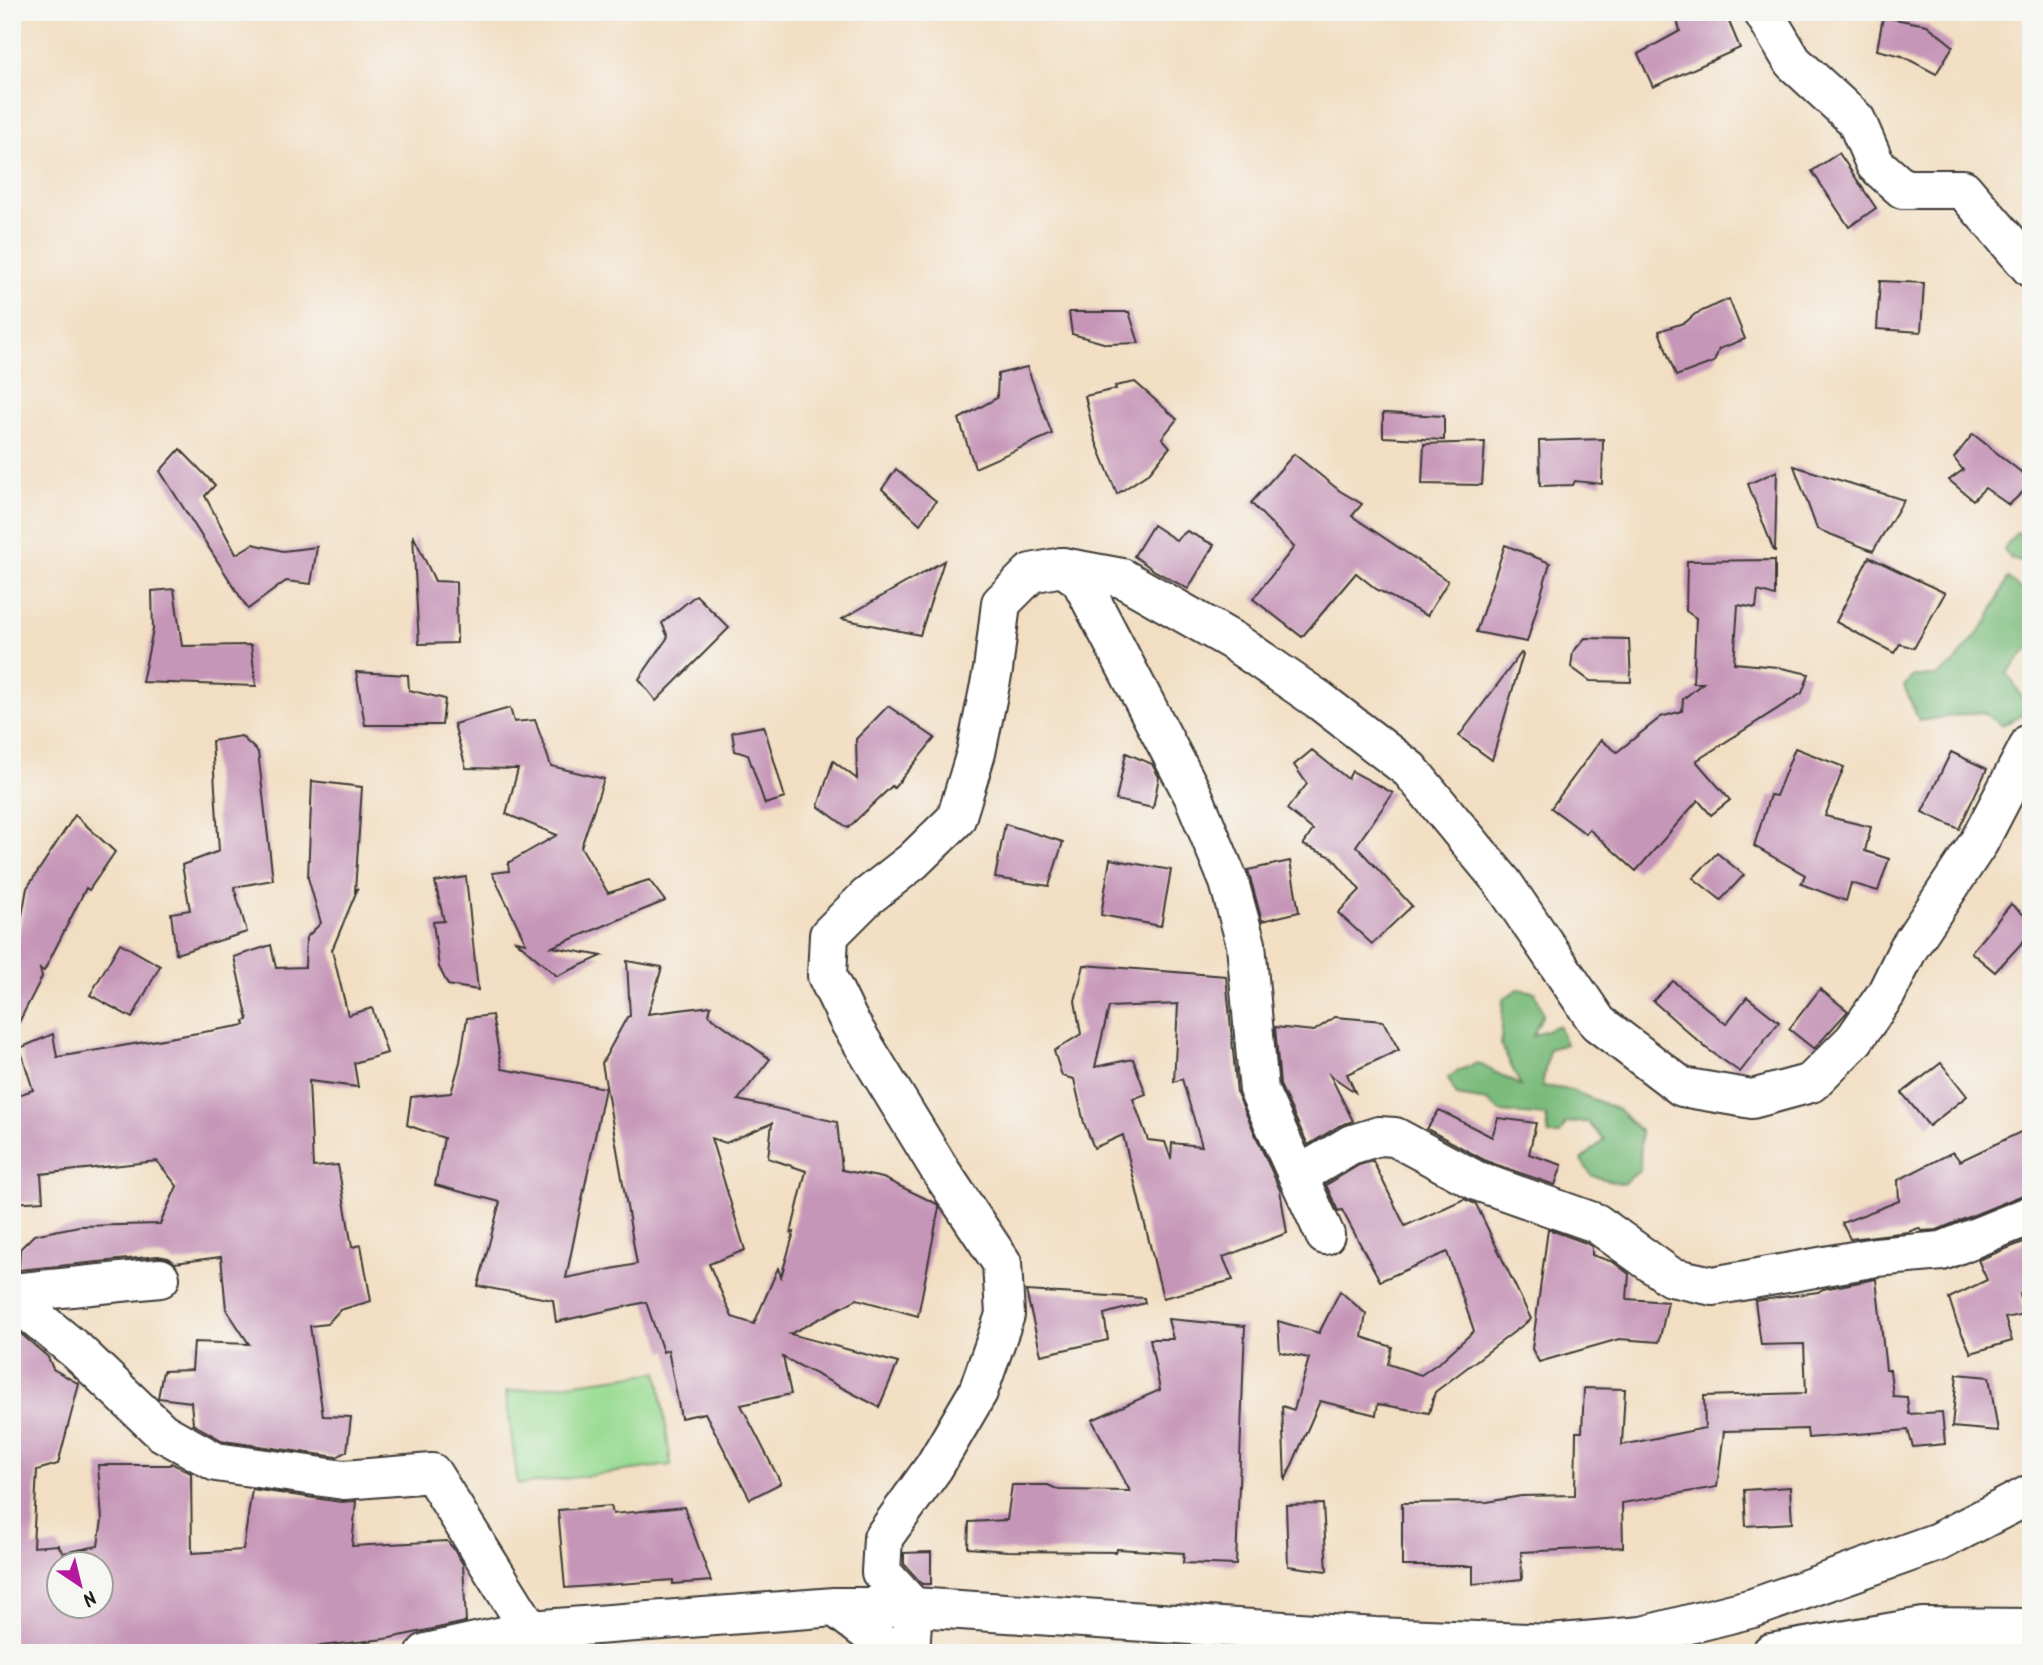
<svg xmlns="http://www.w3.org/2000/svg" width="2043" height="1665" font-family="Kalam,sans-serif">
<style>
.green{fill:#99db92;stroke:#5a7c57;stroke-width:2}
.forest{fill:#7abb7c;stroke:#4b6c4c;stroke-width:2}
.building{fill:#c696b8;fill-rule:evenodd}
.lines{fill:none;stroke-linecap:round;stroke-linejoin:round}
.minor-casing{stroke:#3c3935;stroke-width:42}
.minor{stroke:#fff;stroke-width:38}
</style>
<rect width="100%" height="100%" fill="#f6f6f2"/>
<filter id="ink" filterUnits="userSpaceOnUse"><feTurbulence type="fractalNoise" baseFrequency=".0143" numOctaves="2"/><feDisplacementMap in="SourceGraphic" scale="14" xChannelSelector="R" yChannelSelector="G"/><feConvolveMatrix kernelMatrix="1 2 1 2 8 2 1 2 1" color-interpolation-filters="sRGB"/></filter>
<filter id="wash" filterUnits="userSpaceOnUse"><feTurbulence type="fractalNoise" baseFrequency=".00686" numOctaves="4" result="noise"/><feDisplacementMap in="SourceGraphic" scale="28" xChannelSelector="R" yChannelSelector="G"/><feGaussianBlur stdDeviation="1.57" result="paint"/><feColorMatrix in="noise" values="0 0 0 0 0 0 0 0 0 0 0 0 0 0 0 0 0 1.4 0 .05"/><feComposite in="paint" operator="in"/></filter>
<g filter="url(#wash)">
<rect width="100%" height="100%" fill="#f2dec2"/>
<polygon class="green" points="658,1372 671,1465 518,1485 506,1392"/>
<g class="forest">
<polygon points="2017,532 2031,540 2031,565 2011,559 2004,549"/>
<polygon points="2008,578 2028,596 2031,594 2031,651 2027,650 2007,673 2031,711 2002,725 1982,712 1919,721 1904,686 1913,676 1937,676 1955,662 1987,622"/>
<polygon points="1518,989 1535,992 1543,1013 1533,1036 1558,1025 1566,1044 1549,1049 1542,1086 1571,1090 1619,1110 1641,1132 1640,1170 1623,1184 1592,1176 1581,1160 1604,1140 1588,1122 1566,1123 1560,1135 1549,1135 1546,1116 1501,1112 1487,1101 1457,1096 1448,1078 1460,1070 1478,1063 1521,1086 1501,1045 1503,999"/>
</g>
<g id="blocks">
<g class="building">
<polygon points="1675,12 1725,12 1740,48 1653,87 1638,54 1680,31"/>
<polygon points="1883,17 1927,25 1953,46 1936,74 1902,56 1877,50"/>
<polygon points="1839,153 1876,208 1849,227 1812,171"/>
<polygon points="1880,281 1924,283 1921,332 1877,329"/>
<polygon points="1729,299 1745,339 1719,349 1714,362 1676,376 1659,331 1686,322 1695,314"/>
<polygon points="1069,312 1129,312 1139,343 1107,344 1072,334"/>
<polygon points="1027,367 1052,434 975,468 959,419 997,398 998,374"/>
<polygon points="1135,382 1177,419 1162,438 1170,447 1149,473 1117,494 1095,439 1085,396 1116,389 1115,386"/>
<polygon points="1383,413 1444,416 1444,440 1383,437"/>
<polygon points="1973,434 2031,480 2031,484 2009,505 1985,488 1973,500 1949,480 1963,470 1954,458"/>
<polygon points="1603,439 1602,484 1575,481 1573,485 1540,486 1539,441"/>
<polygon points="1485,442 1482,485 1422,484 1424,444"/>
<polygon points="180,449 215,485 205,496 236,554 253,544 283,551 317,547 311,584 286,581 248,609 160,471"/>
<polygon points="1294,454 1340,491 1362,504 1352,516 1448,581 1427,616 1376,589 1356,573 1302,637 1253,599 1294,547 1251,503"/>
<polygon points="1794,466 1904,500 1873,551 1817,529"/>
<polygon points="896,469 936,501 920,524 882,489"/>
<polygon points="1777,471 1775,551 1774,551 1748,484"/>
<polygon points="1153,525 1176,540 1187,531 1214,545 1188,589 1155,571 1134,556"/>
<polygon points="413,535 435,581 456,582 457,643 419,644"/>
<polygon points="1505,545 1550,563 1527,642 1476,632"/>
<polygon points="1869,557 1945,593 1914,648 1900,644 1894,653 1836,622"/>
<polygon points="1775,560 1775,596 1758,591 1756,608 1738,605 1734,663 1777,667 1809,674 1802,693 1696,761 1730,800 1711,815 1698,800 1636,871 1589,829 1586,834 1551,808 1601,740 1617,752 1661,717 1682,711 1683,699 1703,683 1693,683 1696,618 1686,611 1687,561"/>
<polygon points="944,561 920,635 842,619"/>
<polygon points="174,589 182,646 251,645 256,686 142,682 153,630 152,591"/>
<polygon points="696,595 729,628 656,701 639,679 668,637 662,623"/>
<polygon points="1585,638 1629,639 1631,682 1590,681 1571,667 1573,652"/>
<polygon points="1521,653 1523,654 1492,760 1459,736"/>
<polygon points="356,672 408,675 409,690 445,699 442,725 365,725"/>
<polygon points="888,706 935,738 894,788 892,786 848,828 818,806 833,761 857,779 856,739"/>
<polygon points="510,708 514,722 535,720 551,766 604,779 581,847 608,893 649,880 665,901 552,947 602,956 557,976 516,941 526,943 492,873 509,871 508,863 557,835 506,814 518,769 466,768 454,724"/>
<polygon points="764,726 785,798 765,804 748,755 735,751 732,732"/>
<polygon points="241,736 258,752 273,880 234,887 247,932 176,954 171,913 190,910 182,865 219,851 212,741"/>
<polygon points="1795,748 1844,767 1825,816 1871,827 1865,851 1889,859 1878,891 1851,883 1846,901 1801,884 1805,875 1754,846 1770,795 1776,796"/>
<polygon points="1312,750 1348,779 1352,771 1393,793 1356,846 1412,906 1372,944 1338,913 1360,890 1332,857 1303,845 1313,830 1287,809 1307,784 1294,765"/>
<polygon points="1951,752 1987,769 1959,829 1922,812"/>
<polygon points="1126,753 1152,764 1159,777 1153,808 1116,800"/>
<polygon points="312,781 362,787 355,891 358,888 332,950 348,1015 372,1008 387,1053 354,1063 358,1087 309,1081 313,1167 338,1165 352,1247 361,1245 371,1301 340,1310 327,1324 310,1326 323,1416 351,1417 347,1451 337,1457 223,1441 193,1424 191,1402 158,1398 163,1371 192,1370 194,1342 249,1344 226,1309 221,1257 175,1263 168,1258 158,1256 19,1270 20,1249 34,1235 79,1226 160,1224 177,1186 157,1161 41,1174 43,1201 12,1203 12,1097 33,1090 20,1048 53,1034 57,1057 245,1025 244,1021 248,1020 234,957 271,945 276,968 305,967 306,938 321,923 308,878"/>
<polygon points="75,815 115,852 89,890 86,888 44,971 40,969 42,977 12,1036 12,971 27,888"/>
<polygon points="1005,824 1063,842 1049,886 995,878"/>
<polygon points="1717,853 1744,875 1721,900 1693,878"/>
<polygon points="1110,859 1171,870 1161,926 1101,915"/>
<polygon points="1290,861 1299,912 1262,921 1248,870"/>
<polygon points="466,877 478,990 448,985 439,967 433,922 444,921 435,882"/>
<polygon points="2011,904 2031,921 2031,933 1995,972 1971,952"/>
<polygon points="120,943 160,966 132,1018 90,995"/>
<path d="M 627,961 L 662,967 L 648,1014 L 711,1006 L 709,1015 L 770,1059 L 738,1100 L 837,1122 L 842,1170 L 883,1178 L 937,1204 L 939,1208 L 918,1316 L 857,1299 L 790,1334 L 898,1363 L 879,1407 L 783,1357 L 791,1394 L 741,1405 L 781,1483 L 750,1499 L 705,1413 L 681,1418 L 668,1350 L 663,1352 L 646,1302 L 556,1322 L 553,1300 L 478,1286 L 500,1202 L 435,1185 L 444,1138 L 407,1125 L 411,1097 L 451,1093 L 460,1062 L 467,1018 L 492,1015 L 502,1069 L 605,1088 L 566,1278 L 637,1264 L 602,1063 L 627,1017 L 630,1016 ZM 772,1123 L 768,1158 L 806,1171 L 791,1233 L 794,1232 L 781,1277 L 778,1268 L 754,1324 L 732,1317 L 709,1264 L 745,1250 L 711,1138 L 726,1143 Z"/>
<path d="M 1084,965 L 1226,976 L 1237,1093 L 1280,1190 L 1287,1233 L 1223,1257 L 1233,1280 L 1163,1298 L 1123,1135 L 1094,1148 L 1084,1123 L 1074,1079 L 1062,1076 L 1054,1051 L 1081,1034 L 1075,1001 ZM 1178,1004 L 1174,1082 L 1182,1079 L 1202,1146 L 1172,1143 L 1171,1159 L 1165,1142 L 1148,1140 L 1133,1099 L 1146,1094 L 1133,1059 L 1095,1067 L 1109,1007 Z"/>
<polygon points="1673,981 1726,1024 1747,997 1779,1022 1740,1072 1706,1048 1653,1001"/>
<polygon points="1820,989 1848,1011 1814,1049 1789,1029"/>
<polygon points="1335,1017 1383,1021 1399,1050 1347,1074 1355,1092 1330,1075 1353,1121 1339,1126 1308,1145 1280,1085 1275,1027 1314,1031"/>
<polygon points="1941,1063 1967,1096 1929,1126 1902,1093"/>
<polygon points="1439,1110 1492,1137 1498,1118 1536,1123 1529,1154 1562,1165 1555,1185 1486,1161 1427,1129"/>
<polygon points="2031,1127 2031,1194 2023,1195 1937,1230 1921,1231 1919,1228 1908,1232 1850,1239 1842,1223 1899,1201 1898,1180 1953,1152 1960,1161"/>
<polygon points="1373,1161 1405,1226 1464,1199 1476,1204 1531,1319 1435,1392 1429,1413 1378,1404 1376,1415 1320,1401 1285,1481 1282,1406 1294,1410 1309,1358 1280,1352 1278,1321 1319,1333 1340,1291 1366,1314 1362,1337 1392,1347 1388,1364 1421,1375 1441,1361 1474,1331 1447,1252 1380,1281 1342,1210 1338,1211 1326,1185 1359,1165"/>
<polygon points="1548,1229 1586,1243 1592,1247 1592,1255 1613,1262 1629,1274 1627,1299 1668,1302 1659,1342 1619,1339 1539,1362 1532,1349"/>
<polygon points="2031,1239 2031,1291 2020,1294 2025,1314 2005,1318 2012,1341 1971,1353 1957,1323 1949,1298 1987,1280 1978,1260"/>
<polygon points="1876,1279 1886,1370 1890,1370 1893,1396 1907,1397 1909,1414 1942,1412 1945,1444 1913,1447 1908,1430 1808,1438 1807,1429 1724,1431 1717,1487 1622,1503 1623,1547 1521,1552 1522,1579 1473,1584 1473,1566 1402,1566 1402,1503 1487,1502 1521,1496 1575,1495 1576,1432 1582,1432 1584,1388 1625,1389 1622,1445 1705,1428 1704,1396 1806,1393 1804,1344 1761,1345 1755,1301 1818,1292 1823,1289"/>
<polygon points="1026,1291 1144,1298 1145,1303 1104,1314 1108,1340 1041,1355"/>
<polygon points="1168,1319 1245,1326 1236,1565 1183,1563 1184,1553 1117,1549 1116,1552 1008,1551 968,1548 969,1522 1007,1520 1012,1485 1048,1485 1059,1490 1130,1491 1092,1420 1160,1390 1150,1339 1173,1339"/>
<path d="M 12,1326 L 48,1357 L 53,1369 L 79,1384 L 58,1464 L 37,1470 L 33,1547 L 58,1545 L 63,1553 L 98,1546 L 102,1520 L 98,1465 L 170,1465 L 171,1463 L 191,1473 L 192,1553 L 243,1550 L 252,1489 L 341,1502 L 356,1501 L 352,1546 L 447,1541 L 453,1548 L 463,1564 L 466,1622 L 385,1639 L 256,1653 L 190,1653 L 190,1650 L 162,1653 L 12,1653 ZM 60,1564 L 102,1564 L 102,1606 L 60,1606 Z"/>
<polygon points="1957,1374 1989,1377 1998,1431 1952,1427"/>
<polygon points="1790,1487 1792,1523 1746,1526 1744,1490"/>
<polygon points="1323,1504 1327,1571 1288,1566 1286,1505"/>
<polygon points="611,1506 613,1514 684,1507 711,1581 673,1584 673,1580 565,1588 558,1510"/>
<polygon points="931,1552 931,1584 922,1584 904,1564 904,1553"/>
</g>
</g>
</g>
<g filter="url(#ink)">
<use href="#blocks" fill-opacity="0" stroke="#3c3935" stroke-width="2"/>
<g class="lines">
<defs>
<g id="minor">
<polyline points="1763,12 1793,62 1856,120 1875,164 1903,189 1963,189 2031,268"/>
<polyline points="1062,567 1122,578 1233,641 1319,700 1410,770 1503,883 1598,1023 1682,1087 1752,1099 1811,1083 1854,1040 1886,994 1908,949 1979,842 2031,742"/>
<polyline points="1298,1176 1350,1145 1379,1136 1395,1137 1477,1181 1596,1223 1671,1277 1713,1286 1876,1257 1942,1251 2031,1215"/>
<polyline points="12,1293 160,1278"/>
<polyline points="12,1298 78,1352 162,1432 216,1462 344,1480 432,1473 530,1630"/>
<polyline points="835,1607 895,1653"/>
<polyline points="426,1653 530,1630 835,1607 913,1607 1376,1637 1550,1644 1642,1636 1753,1608 1938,1542 2031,1494"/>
<polyline points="910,1653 913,1607 881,1572 883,1538 934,1467 978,1392 1005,1315 1002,1263 940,1170 849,1021 827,976 829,935 867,897 913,861 956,819 976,753 993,670 1001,603 1031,573 1062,567 1080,579 1193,795 1229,882 1246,944 1259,1091 1325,1235"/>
<polyline points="1771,1653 1923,1627 2031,1628"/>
</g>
</defs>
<use href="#minor" class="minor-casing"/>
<use href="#minor" class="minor"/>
</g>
</g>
<rect width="2043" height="1665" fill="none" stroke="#f6f6f2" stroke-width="42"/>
<g transform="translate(80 1585) rotate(145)"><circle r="33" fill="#f6f6f2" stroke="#9f9f9c" stroke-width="2"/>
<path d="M0-5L12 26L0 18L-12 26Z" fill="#b5179e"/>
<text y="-10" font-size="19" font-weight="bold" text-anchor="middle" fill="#1c1c1c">N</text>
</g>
</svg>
